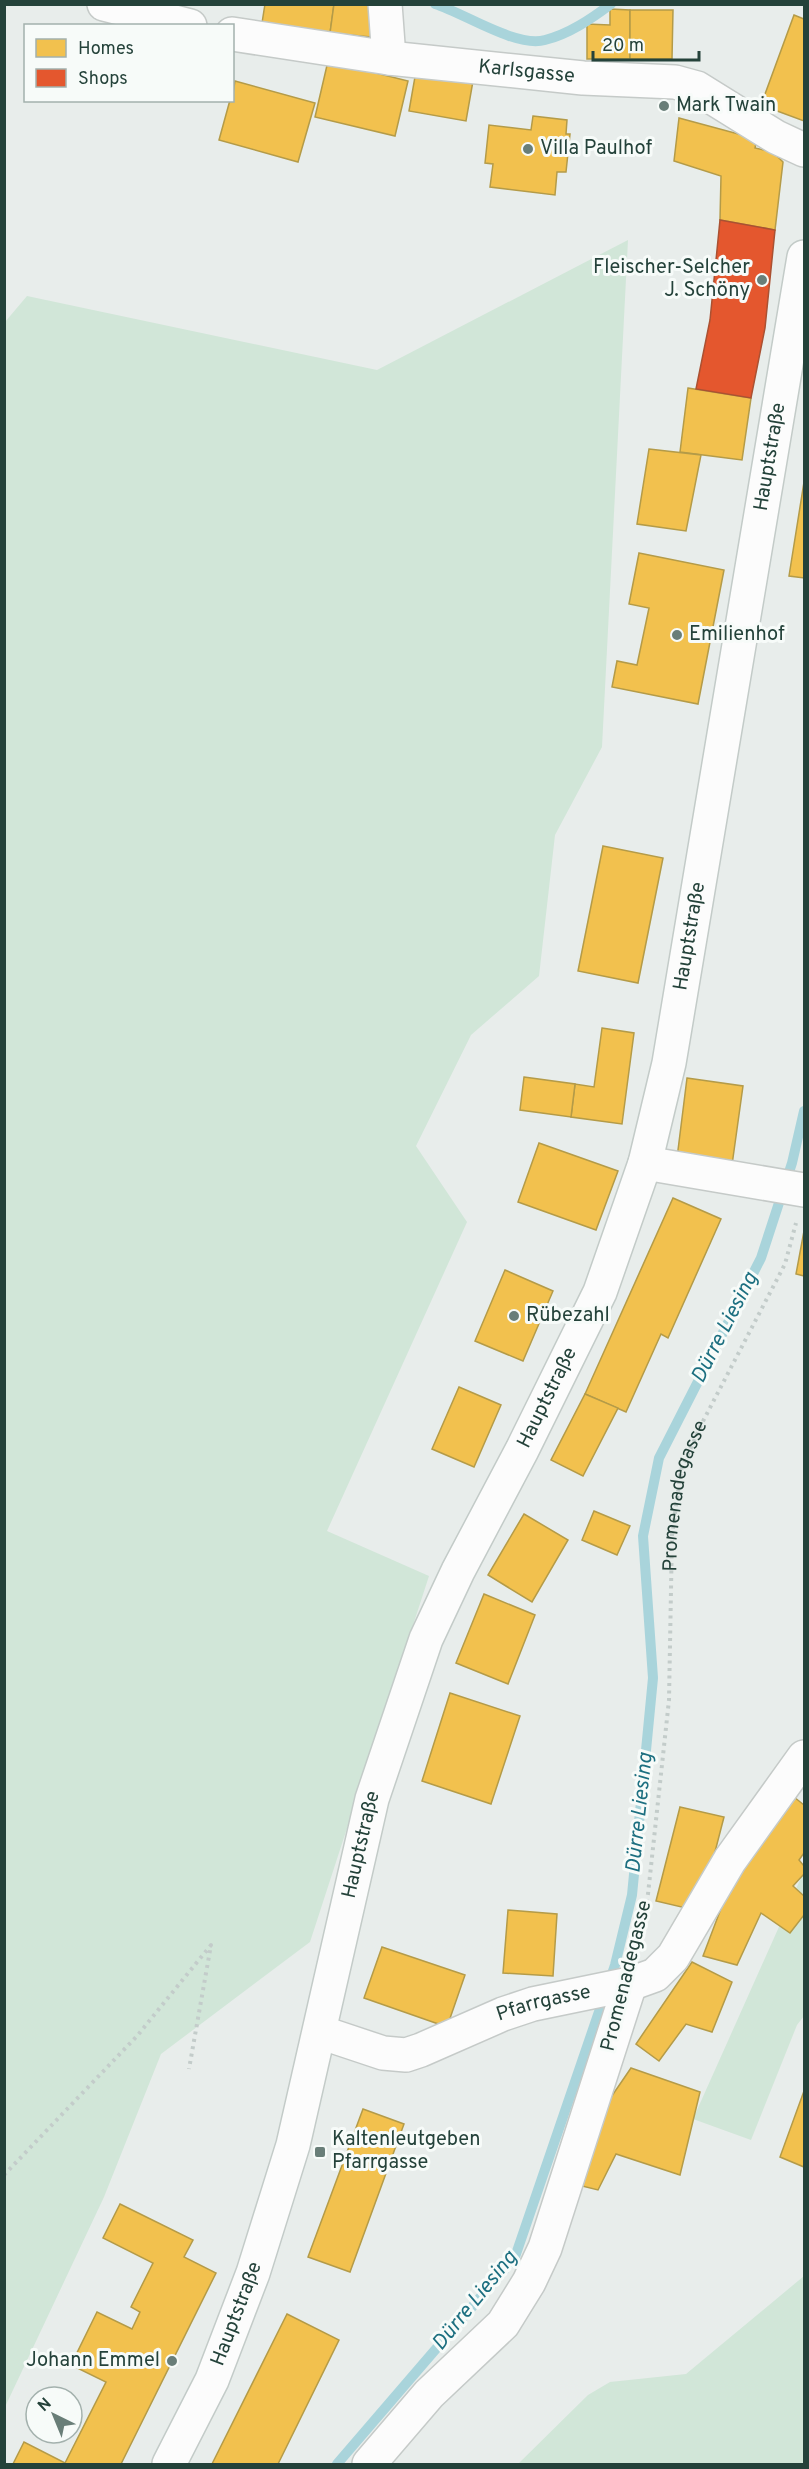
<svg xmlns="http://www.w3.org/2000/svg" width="809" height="2469" font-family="Overpass,sans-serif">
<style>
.green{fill:#d1e6d8}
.homes{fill:#f2c14e;stroke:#b49b48;stroke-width:1.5}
.shops{fill:#e4572e;stroke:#aa5132;stroke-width:1.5}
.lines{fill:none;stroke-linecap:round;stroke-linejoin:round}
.stream{stroke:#a9d4db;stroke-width:10}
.street-casing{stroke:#c5cac8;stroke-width:36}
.secondary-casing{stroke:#c3cbc8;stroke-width:36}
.path{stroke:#c3ccca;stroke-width:4;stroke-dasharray:3 4.5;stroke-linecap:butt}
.street{stroke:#fcfcfc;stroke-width:33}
.secondary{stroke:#fcfcfc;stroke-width:33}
.poi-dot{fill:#697e78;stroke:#f7fbf9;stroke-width:2}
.labels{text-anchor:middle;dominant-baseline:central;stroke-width:6;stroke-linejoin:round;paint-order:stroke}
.street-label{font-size:20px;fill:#24423a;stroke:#f7fbf9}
.poi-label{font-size:20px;fill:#24423a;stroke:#f7fbf9;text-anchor:start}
.water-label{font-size:21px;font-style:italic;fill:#1c6f80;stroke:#f7fbf9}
</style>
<rect width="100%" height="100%" fill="#e8edeb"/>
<g class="green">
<polygon points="628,240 602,747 555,835 539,976 471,1035 416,1146 467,1222 327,1531 429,1576 310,1942 161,2054 104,2197 5,2407 5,322 27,296 377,370"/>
<polygon points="804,1871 804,2016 797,2025 751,2140 693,2119"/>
<polygon points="804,2276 804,2464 518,2464 588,2395 610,2382 686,2374"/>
</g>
<g class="homes">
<polygon points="265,4 334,4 330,33 262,23"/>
<polygon points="334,4 372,4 371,37 330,33"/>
<polygon points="610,9 630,10 630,59 587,59 587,24 610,25"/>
<polygon points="630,10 673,10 672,59 630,59"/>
<polygon points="794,15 804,19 804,121 761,105"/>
<polygon points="328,61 408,81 395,136 315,117"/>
<polygon points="416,71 473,81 466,121 409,111"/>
<polygon points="235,81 315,103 298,162 219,140 230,100 232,100"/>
<polygon points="533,116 567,120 566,134 570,134 566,172 557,172 555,195 490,187 493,164 485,163 489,125 531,130"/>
<polygon points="679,118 757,139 755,148 773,152 783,162 775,230 720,220 721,176 674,161"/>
<polygon points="688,388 751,398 742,460 680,452"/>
<polygon points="649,449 701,455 686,531 637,524"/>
<polygon points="804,482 804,578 789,576"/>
<polygon points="639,553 724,570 698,704 612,687 617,661 637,665 649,608 629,604"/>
<polygon points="603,846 663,858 638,983 578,971"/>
<polygon points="602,1028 634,1033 622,1124 571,1117 575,1084 594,1087"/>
<polygon points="524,1077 575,1084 571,1117 520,1110"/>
<polygon points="687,1078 743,1086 732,1165 677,1158"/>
<polygon points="539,1143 618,1171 596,1230 518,1202"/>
<polygon points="673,1198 721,1219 668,1338 661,1334 626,1412 585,1394"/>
<polygon points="804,1231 804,1276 796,1274"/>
<polygon points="505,1270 553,1291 523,1361 475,1341"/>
<polygon points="459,1387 501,1405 474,1467 432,1449"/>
<polygon points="585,1394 618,1408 583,1476 551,1460"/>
<polygon points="594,1511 630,1526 617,1555 582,1540"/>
<polygon points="524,1514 568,1540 532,1602 488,1575"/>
<polygon points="484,1594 535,1615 508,1684 456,1663"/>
<polygon points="450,1693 520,1716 491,1804 422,1781"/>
<polygon points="794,1797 804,1805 804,1853 799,1860 804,1866 804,1874 793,1886 804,1896 804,1915 790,1933 761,1913 737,1965 703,1956 731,1882"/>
<polygon points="680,1807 724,1817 709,1875 690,1909 656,1901"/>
<polygon points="508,1910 557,1914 553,1976 503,1973"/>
<polygon points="382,1947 465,1975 447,2027 364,1998"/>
<polygon points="692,1962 732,1982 712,2032 686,2024 659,2061 636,2044"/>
<polygon points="631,2068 700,2092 680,2175 616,2154 598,2190 574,2184 596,2119"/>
<polygon points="804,2091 804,2167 780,2157"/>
<polygon points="363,2109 404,2124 350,2272 308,2257"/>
<polygon points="120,2204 193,2240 184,2257 216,2273 121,2464 13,2464 24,2442 65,2463 106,2382 71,2365 97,2312 132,2329 140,2312 131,2307 153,2263 103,2238"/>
<polygon points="287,2314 339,2340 278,2464 212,2464"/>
</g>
<polygon class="shops" points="720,220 775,230 765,328 751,398 696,389 710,320"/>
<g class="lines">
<g class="stream">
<path d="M 435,4 C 464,13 516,48 545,40 C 569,34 591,19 611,4"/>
<polyline points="337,2464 515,2257 615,1965 632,1895 653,1678 643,1536 659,1458 761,1258 792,1163 804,1111"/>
</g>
<defs>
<g id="street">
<polyline points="104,4 190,26"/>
<polyline points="385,4 389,58"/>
<path id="s2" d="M 232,34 L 389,58 L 583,78 L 675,82 L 697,88 L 776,137 L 804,150"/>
<polyline points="645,1163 804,1190"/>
<path id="s3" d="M 320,2032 L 383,2053 L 406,2055 L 421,2050 L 503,2014 L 533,2004 L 630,1984 L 655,1975 L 673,1957 L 730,1860 L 804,1757"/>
<polyline points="369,2464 429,2394 503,2324 529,2282 545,2248 630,1984"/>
</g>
<g id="secondary">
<path id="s4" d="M 169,2464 L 212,2380 L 253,2273 L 293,2145 L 372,1799 L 426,1639 L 458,1571 L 522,1450 L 600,1292 L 645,1163 L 669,1063 L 804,257"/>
</g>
</defs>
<use href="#street" class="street-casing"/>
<use href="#secondary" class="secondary-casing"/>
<g class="path">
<path id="s1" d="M 639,1939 L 648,1894 L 669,1700 L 672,1535 L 681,1470 L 701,1425 L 785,1264 L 796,1223"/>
<polyline points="4,2175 137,2036 211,1945 189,2069"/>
</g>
<use href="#street" class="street"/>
<use href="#secondary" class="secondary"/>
</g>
<g class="poi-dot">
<circle cx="664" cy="106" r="6"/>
<circle cx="528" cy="149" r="6"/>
<circle cx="762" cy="280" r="6"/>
<circle cx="677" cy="635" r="6"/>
<circle cx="514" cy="1316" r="6"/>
<rect x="314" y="2146" width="12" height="12" rx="3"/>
<circle cx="172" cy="2361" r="6"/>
</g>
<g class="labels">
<g class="street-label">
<text stroke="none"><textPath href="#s2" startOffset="297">Karlsgasse</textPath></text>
<text stroke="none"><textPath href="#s4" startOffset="2109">Hauptstraße</textPath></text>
<text stroke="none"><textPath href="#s4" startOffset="1623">Hauptstraße</textPath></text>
<text stroke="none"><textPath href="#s4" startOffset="1137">Hauptstraße</textPath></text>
<text stroke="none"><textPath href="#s1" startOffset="447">Promenadegasse</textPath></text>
<text stroke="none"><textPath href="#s4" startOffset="651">Hauptstraße</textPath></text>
<text transform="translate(627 1976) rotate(-76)">Promenadegasse</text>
<text stroke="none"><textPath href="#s3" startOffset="237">Pfarrgasse</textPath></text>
<text stroke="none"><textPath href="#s4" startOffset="165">Hauptstraße</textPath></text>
</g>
<g class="poi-label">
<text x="676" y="106">Mark Twain</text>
<text x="540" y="149">Villa Paulhof</text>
<text x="750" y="268" text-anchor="end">Fleischer-Selcher<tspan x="750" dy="23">J. Schöny</tspan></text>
<text x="689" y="635">Emilienhof</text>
<text x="526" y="1316">Rübezahl</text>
<text x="332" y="2140">Kaltenleutgeben<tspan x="332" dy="23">Pfarrgasse</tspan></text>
<text x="160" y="2361" text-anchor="end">Johann Emmel</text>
</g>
<g class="water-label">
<text transform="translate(725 1328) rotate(-63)">Dürre Liesing</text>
<text transform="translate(640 1813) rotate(-84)">Dürre Liesing</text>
<text transform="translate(475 2301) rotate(-51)">Dürre Liesing</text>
</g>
</g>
<rect width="809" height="2469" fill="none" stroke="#24423a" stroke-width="12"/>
<rect x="24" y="24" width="210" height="78" fill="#f7fbf9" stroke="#a3b1ad" stroke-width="1.5"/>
<rect x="36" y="39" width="30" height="18" fill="#f2c14e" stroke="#a3b1ad" stroke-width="1.5"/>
<text x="78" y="54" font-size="18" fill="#24423a">Homes</text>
<rect x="36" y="69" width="30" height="18" fill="#e4572e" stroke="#a3b1ad" stroke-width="1.5"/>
<text x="78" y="84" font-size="18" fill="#24423a">Shops</text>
<g transform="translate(54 2415) rotate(317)"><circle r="28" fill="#f7fbf9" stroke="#a3b1ad" stroke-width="1.5"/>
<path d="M0-4.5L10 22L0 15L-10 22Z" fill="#697e78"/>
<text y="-9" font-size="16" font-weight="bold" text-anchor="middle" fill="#24423a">N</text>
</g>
<path d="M593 51v9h106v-9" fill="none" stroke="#24423a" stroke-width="3"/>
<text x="602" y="51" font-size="18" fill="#24423a" stroke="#f7fbf9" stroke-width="4.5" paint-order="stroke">20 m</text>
</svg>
